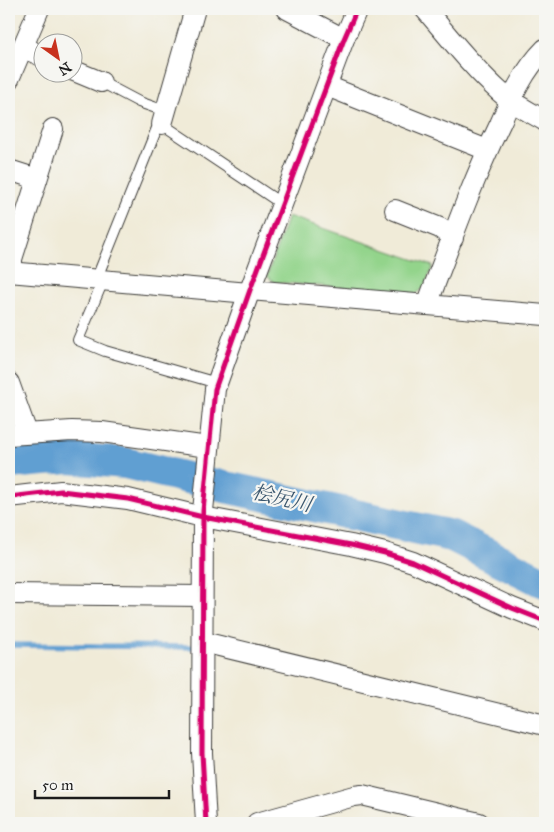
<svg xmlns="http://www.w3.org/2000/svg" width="554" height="832" font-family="'IM FELL Great Primer','Noto Serif JP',serif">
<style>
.green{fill:#93d48b;stroke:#587854}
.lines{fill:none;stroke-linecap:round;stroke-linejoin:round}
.stream{stroke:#609fd2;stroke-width:5.5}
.river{stroke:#609fd2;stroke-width:32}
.lane-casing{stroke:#3c3b38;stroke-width:12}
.street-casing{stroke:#3c3b38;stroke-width:22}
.lane{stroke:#fff;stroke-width:10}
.street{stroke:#fff;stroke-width:20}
.cycleway-casing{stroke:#f6f6f2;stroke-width:8}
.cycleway{stroke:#d6006c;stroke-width:5}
.labels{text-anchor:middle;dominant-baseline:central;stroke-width:4.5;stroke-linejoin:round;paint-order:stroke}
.water-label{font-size:20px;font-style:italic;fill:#3b576e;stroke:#f6f6f2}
</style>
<rect width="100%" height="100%" fill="#f6f6f2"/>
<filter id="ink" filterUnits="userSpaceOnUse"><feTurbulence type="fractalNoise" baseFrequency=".02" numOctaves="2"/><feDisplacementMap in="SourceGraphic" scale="10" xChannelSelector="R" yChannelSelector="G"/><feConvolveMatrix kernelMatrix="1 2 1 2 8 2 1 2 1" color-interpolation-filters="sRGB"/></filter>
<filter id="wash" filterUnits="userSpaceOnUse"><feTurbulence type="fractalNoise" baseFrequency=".0096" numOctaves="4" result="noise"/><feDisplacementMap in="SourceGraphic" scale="20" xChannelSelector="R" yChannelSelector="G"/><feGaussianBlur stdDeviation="1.12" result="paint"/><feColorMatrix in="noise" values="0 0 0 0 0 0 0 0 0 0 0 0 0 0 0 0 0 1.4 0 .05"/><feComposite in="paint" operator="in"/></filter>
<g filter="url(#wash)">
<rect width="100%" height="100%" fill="#f0ebd8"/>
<polygon class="green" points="288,216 433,266 424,288 416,294 274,282 267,276"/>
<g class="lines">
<polyline class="stream" points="9,645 192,647"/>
<polyline class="river" points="9,463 69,458 125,463 225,487 452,536 541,581 545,582"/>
</g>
</g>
<g filter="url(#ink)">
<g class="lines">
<defs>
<g id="lane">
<polyline points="101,82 139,102 165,111"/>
<polyline points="96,280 157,128 162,124 282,204"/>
<polyline points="103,281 78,340 105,351 217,383"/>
</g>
<g id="street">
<polyline points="287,9 344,39"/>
<path d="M 425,9 C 449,37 472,67 500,92 C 513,104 530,112 545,121"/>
<polyline points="24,45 33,52 42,56"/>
<polyline points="72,70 101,82"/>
<polyline points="9,79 39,9"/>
<polyline points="327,86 487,150"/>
<polyline points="162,124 195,9"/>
<polyline points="9,170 37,179"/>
<polyline points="395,210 440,228 453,238"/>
<polyline points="9,272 249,293"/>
<polyline points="12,272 12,259 53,129"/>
<polyline points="250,290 545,315"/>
<path d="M 427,305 C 450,244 472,182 500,124 C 512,97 524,70 545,49"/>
<polyline points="9,383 27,433"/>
<polyline points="9,435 72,431 102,432 208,447"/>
<polyline points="9,497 61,491 128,499 203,517 351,545 385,553 413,562 512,608 545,621"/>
<polyline points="9,594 202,596"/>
<polyline points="203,642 545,725"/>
<polyline points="206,823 202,753 203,511 215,389 250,290 344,39 357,9"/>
<polyline points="257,823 354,796 362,795 479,823"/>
</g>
</defs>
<use href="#lane" class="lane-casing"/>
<use href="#street" class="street-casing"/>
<use href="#lane" class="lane"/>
<use href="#street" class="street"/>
<defs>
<g id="cycleway">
<polyline points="9,497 61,491 128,499 203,517 351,545 385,553 413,562 512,608 545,621"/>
<polyline points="206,823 202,753 203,511 215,389 250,290 344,39 357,9"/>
</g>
</defs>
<use href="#cycleway" class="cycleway-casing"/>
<use href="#cycleway" class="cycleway"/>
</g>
</g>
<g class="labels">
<g class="water-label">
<text transform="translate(282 498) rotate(13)">桧尻川</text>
</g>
</g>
<rect width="554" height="832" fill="none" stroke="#f6f6f2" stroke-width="30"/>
<g transform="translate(58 58) rotate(147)"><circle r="24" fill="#f6f6f2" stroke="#9f9f9c"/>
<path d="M0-4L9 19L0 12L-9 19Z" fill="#c8321e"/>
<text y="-8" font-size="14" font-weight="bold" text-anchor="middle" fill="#1c1c1c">N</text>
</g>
<path d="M35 790v8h134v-8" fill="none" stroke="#1c1c1c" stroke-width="2.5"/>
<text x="42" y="790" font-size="15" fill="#1c1c1c" stroke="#f6f6f2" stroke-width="4" paint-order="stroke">50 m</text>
</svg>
